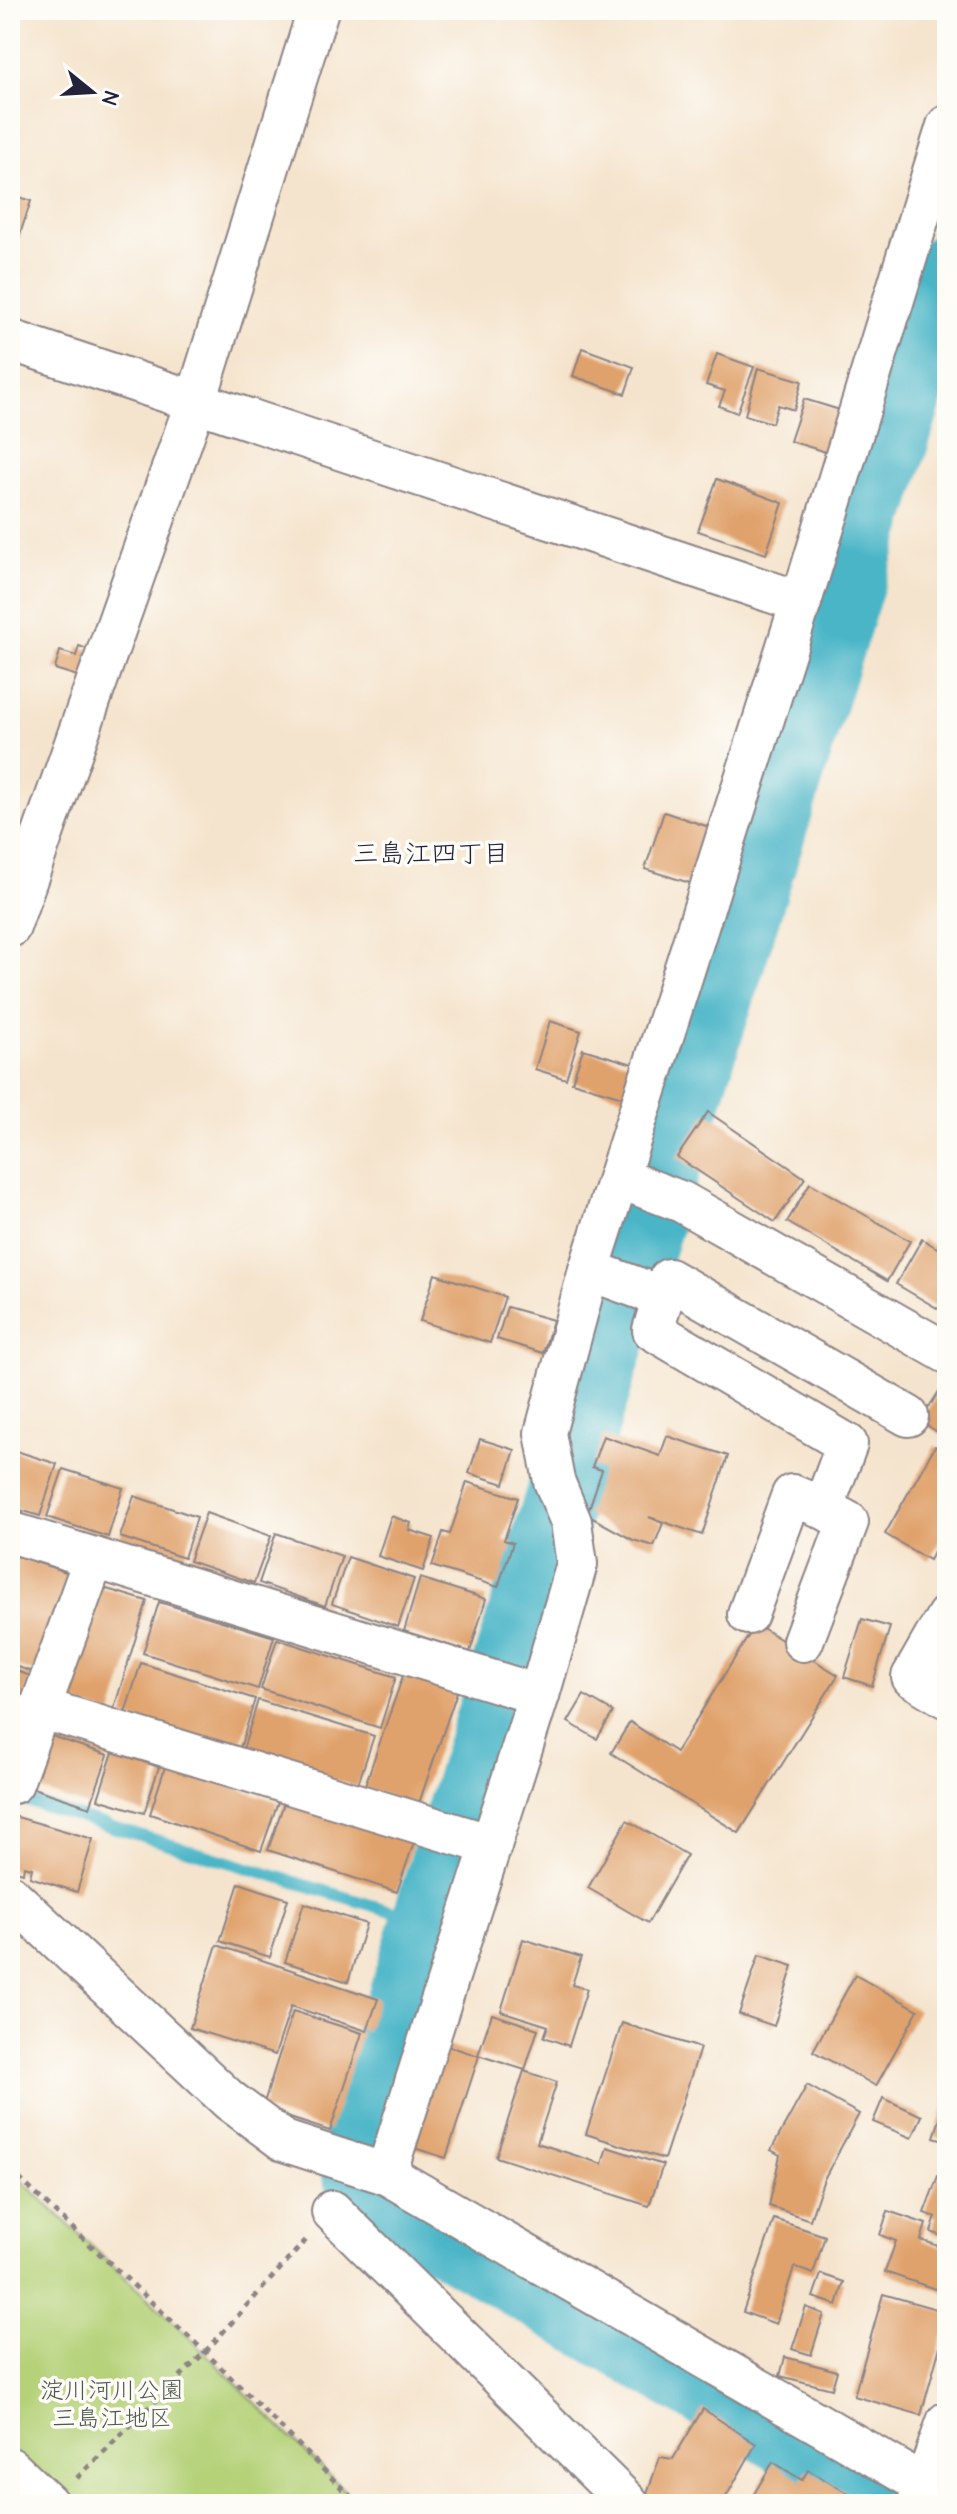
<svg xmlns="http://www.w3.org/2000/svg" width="957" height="2514" font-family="'Comic Neue','Klee One',sans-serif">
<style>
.green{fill:#b5d279;stroke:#6c7a5a;stroke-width:2}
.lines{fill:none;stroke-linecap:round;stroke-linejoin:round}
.stream{stroke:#49b5c7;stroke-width:12}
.river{stroke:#49b5c7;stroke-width:72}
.building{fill:#e0a26c}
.minor-casing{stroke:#8c8384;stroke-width:44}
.path{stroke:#8c8384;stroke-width:5;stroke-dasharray:6 6;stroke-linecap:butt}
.minor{stroke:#fff;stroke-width:40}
.labels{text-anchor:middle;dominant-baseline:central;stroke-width:7;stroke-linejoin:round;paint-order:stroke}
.park-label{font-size:24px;fill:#4e574e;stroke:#fdfcf7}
.neighbourhood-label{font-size:26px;fill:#22223b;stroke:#fdfcf7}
</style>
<rect width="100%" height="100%" fill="#fdfcf7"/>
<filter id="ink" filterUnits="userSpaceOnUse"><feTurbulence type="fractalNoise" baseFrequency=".0125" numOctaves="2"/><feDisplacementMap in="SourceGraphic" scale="16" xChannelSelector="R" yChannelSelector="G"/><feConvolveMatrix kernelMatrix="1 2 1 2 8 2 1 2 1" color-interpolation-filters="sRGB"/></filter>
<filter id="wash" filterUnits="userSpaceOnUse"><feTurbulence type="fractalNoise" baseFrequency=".006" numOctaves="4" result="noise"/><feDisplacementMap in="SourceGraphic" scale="32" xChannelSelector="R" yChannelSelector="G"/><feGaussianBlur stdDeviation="1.8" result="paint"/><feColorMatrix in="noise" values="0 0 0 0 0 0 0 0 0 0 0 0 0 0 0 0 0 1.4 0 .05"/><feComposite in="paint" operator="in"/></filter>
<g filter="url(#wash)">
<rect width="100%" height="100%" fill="#f5e4cd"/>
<polygon class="green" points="10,2170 187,2335 358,2504 10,2504"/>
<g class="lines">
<polyline class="stream" points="10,1796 427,1922"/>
<polyline class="river" points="897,2504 377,2198 358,2174 361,2133 947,269"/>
</g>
<g id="blocks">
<g class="building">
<polygon points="10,194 31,201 11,261 10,261"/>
<polygon points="582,348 634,367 625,394 573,376"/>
<polygon points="717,354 754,367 737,413 719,406 725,391 706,385"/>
<polygon points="758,368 802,381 794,410 778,405 772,423 745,415"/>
<polygon points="804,399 843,411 829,453 790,441"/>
<polygon points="717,479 783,503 766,554 698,531"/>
<polygon points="79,646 93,651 84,678 55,669 60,651 76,656"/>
<polygon points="664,812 712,828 693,884 645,869"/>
<polygon points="550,1021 581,1031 566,1079 535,1069"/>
<polygon points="583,1049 636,1065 626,1098 572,1082"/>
<polygon points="708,1112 805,1178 775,1222 677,1157"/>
<polygon points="810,1183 910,1241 887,1281 787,1222"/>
<polygon points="922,1239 947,1254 947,1314 896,1284"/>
<polygon points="435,1274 505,1297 490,1343 420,1321"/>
<polygon points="507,1307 553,1320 543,1353 497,1339"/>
<polygon points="947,1379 947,1438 920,1421"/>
<polygon points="603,1436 660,1456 667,1436 728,1456 702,1535 649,1517 663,1523 654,1546 633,1540 587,1515 602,1470 592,1467"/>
<polygon points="480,1439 515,1450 504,1484 469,1473"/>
<polygon points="935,1446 947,1453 947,1528 929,1560 885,1534"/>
<polygon points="10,1449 57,1464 40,1516 10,1507"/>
<polygon points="63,1469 123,1488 108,1537 47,1517"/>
<polygon points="467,1482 518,1498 504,1540 513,1543 498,1587 432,1566 443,1532 450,1534"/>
<polygon points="134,1496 197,1517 184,1558 120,1537"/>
<polygon points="206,1513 271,1536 254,1583 189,1561"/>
<polygon points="391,1516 411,1523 409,1530 434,1538 423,1571 378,1556"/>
<polygon points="276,1533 342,1556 325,1606 259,1583"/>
<polygon points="14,1555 69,1573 35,1673 10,1664 10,1568"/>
<polygon points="348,1557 414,1579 398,1627 332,1604"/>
<polygon points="420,1578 486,1599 470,1652 404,1631"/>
<polygon points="100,1587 147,1601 112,1715 65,1700"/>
<polygon points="159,1602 274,1637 258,1689 143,1653"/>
<polygon points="862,1619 890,1627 872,1686 844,1677"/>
<polygon points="756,1624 838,1675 739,1833 611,1753 630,1722 676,1752"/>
<polygon points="277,1639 396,1677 380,1728 261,1689"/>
<polygon points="141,1663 255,1699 238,1755 124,1716"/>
<polygon points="10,1669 31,1676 10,1738"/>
<polygon points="405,1670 458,1689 418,1806 364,1788"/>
<polygon points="584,1695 613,1712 597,1739 568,1722"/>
<polygon points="258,1700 374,1736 357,1787 243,1750"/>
<polygon points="45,1734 108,1755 90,1807 27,1786"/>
<polygon points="113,1752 159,1767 144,1813 98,1799"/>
<polygon points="166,1764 278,1802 261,1851 150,1814"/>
<polygon points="285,1800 414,1842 397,1892 268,1850"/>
<polygon points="10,1815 93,1839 77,1892 30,1877 32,1868 24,1866 23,1873 10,1869"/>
<polygon points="627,1820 687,1855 648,1923 588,1888"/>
<polygon points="239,1883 288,1899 270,1957 220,1941"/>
<polygon points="304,1903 366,1924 348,1982 285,1962"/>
<polygon points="523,1939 581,1957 572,1985 587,1989 569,2046 544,2037 548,2026 501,2011"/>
<polygon points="217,1945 378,1999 367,2031 291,2006 275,2055 190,2028"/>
<polygon points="759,1955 793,1966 774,2026 739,2014"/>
<polygon points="855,1975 918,2010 876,2086 813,2051"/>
<polygon points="293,2011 362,2033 330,2131 262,2109"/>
<polygon points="492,2014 538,2029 525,2070 478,2055"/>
<polygon points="622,2023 700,2048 664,2159 586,2134"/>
<polygon points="445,2045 479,2056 446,2158 411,2147"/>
<polygon points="524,2071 557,2082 537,2143 602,2164 607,2147 663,2165 649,2206 496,2157"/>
<polygon points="807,2085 859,2114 824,2179 810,2220 769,2206 780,2155 771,2150"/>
<polygon points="883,2098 922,2116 912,2138 873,2122"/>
<polygon points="947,2098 947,2141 934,2137"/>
<polygon points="938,2176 947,2179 947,2238 931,2232 936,2217 924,2213"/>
<polygon points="888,2211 926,2224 921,2240 947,2249 947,2293 885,2272 896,2241 880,2235"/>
<polygon points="774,2219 825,2236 813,2274 794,2267 776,2324 743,2312"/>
<polygon points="821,2274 844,2282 837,2305 813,2297"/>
<polygon points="883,2294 947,2312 947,2337 943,2336 921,2415 854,2396"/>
<polygon points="806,2307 824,2314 811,2355 792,2349"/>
<polygon points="785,2357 837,2371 832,2389 780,2376"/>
<polygon points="703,2409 756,2444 722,2504 643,2504 660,2457 673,2459"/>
<polygon points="773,2462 802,2480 808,2470 849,2494 843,2504 748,2504"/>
</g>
</g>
</g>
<g filter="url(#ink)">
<use href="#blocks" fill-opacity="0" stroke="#8c8384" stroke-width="2"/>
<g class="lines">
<defs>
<g id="minor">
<polyline points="947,126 801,602 589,1270 545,1433 554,1481 571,1522 577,1564 539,1695 386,2174 947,2498"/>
<polyline points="10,340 801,602"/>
<polyline points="10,927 196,401 318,10"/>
<polyline points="619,1178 682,1202 947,1353"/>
<polyline points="589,1270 663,1297 669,1279 908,1416"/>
<polyline points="663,1297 653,1330 847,1444 823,1508 848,1522 803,1641"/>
<polyline points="10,1532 539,1695"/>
<polyline points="748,1614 792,1495 823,1508"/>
<polyline points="947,1616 912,1677 947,1698"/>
<polyline points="40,1708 491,1845"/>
<polyline points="13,1783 94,1558"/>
<polyline points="10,1895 229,2100 284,2141 386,2174"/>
<polyline points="332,2211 629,2504"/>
<polyline points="10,2468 48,2504"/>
<polyline points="918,2504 947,2422"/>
</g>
</defs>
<use href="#minor" class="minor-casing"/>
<g class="path">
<polyline points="10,2170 205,2352 358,2504"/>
<polyline points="77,2478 205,2352 306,2240"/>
</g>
<use href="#minor" class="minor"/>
</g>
</g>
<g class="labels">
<g class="park-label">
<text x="112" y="2390">淀川河川公園<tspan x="112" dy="28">三島江地区</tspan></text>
</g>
<g class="neighbourhood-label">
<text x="431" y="854">三島江四丁目</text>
</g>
</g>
<rect width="957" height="2514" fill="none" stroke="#fdfcf7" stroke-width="40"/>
<g transform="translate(92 92) rotate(108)" stroke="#fdfcf7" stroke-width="6" paint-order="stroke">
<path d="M0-6L14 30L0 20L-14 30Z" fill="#22223b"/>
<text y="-12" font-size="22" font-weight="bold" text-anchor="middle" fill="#22223b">N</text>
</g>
</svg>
